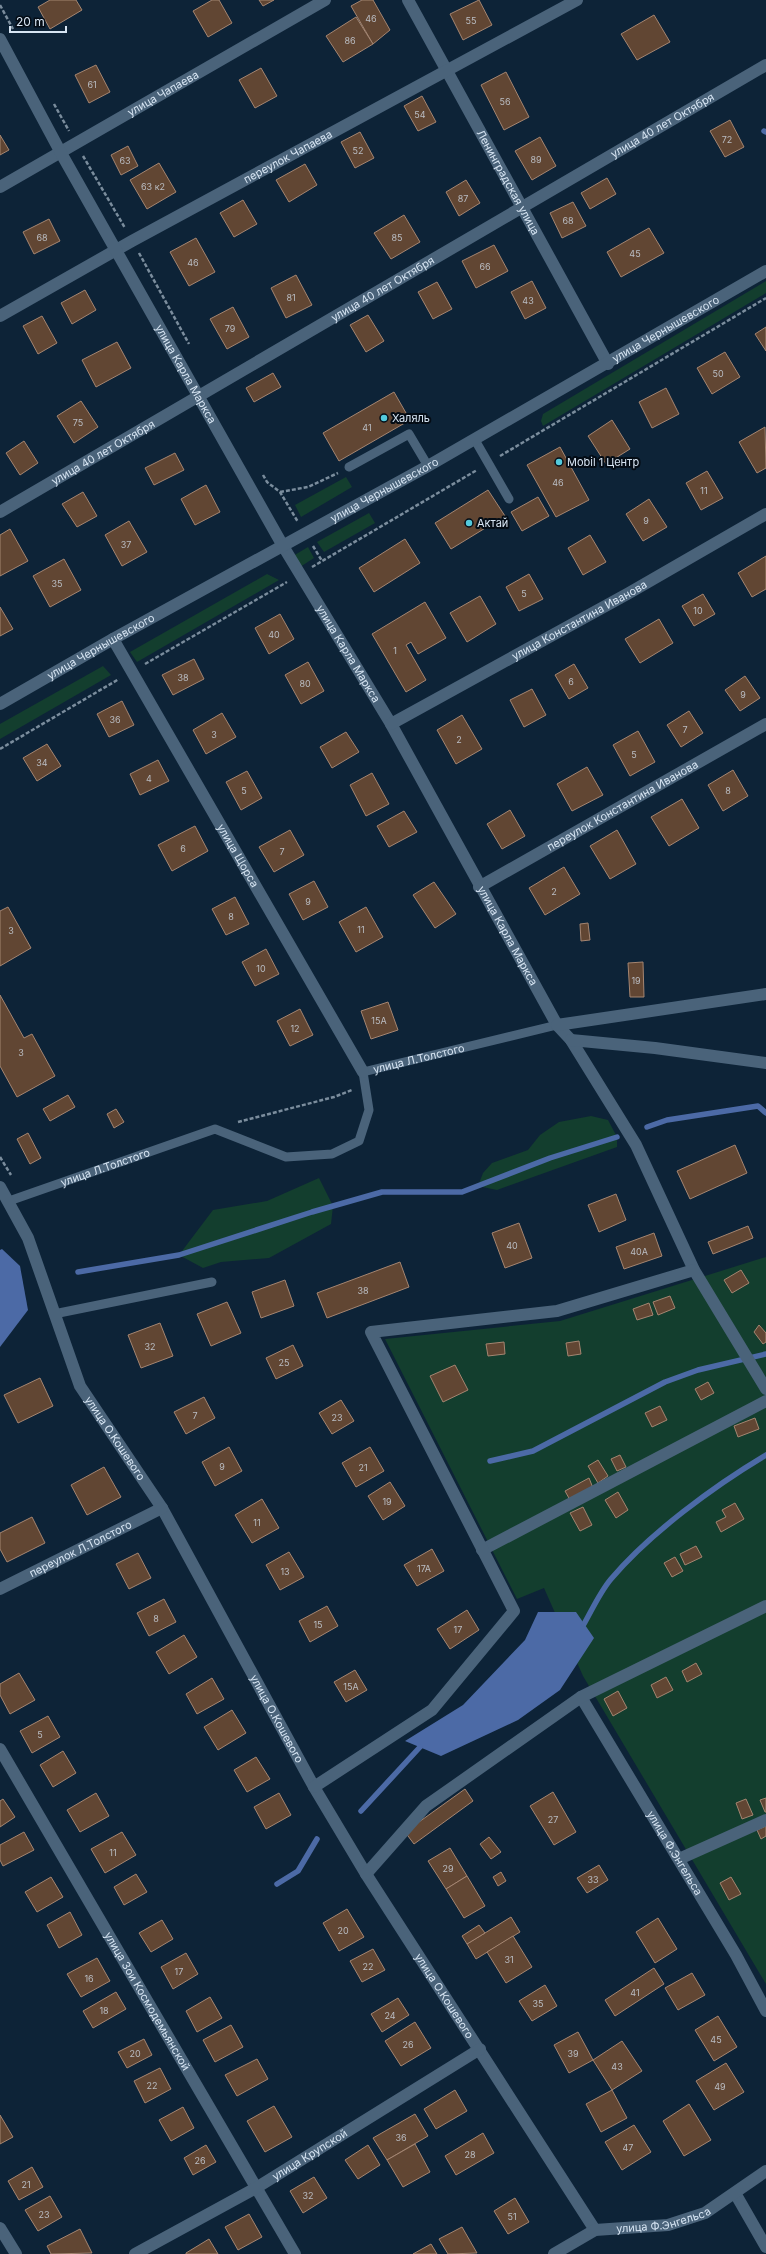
<svg xmlns="http://www.w3.org/2000/svg" width="766" height="2254" font-family="Inter,sans-serif">
<style>
.green{fill:#133e2e}
.water{fill:#4c6aa6}
.lines{fill:none;stroke-linecap:round;stroke-linejoin:round}
.stream{stroke:#4c6aa6;stroke-width:5.5}
.building{fill:#614633;stroke:#a48571}
.path{stroke:#7b8d9d;stroke-width:2.5;stroke-dasharray:4 2;stroke-linecap:butt}
.service{stroke:#4a637a;stroke-width:9}
.minor{stroke:#4a637a;stroke-width:12}
.tertiary{stroke:#4a637a;stroke-width:12}
.poi-dot{fill:#53cadc;stroke:#040c15;stroke-width:1.5}
.labels{text-anchor:middle;dominant-baseline:central;stroke-width:4;stroke-linejoin:round;paint-order:stroke}
.number-label{font-size:9px;fill:#babdc3}
.street-label{font-size:11px;fill:#d7e5f3;stroke:#040c15}
.poi-label{font-size:11px;fill:#d7e5f3;stroke:#040c15;text-anchor:start}
</style>
<rect width="100%" height="100%" fill="#0d2337"/>
<g class="green">
<polygon points="766,281 766,293 543,426 541,421 543,414"/>
<polygon points="346,477 352,487 301,517 295,505"/>
<polygon points="369,513 375,523 324,552 317,542"/>
<polygon points="308,547 314,558 300,567 293,556"/>
<polygon points="267,574 279,580 137,662 130,652"/>
<polygon points="103,666 111,675 0,739 0,724"/>
<polygon points="591,1116 608,1120 617,1137 617,1147 497,1190 478,1186 483,1173 492,1163 528,1150 540,1135 559,1122"/>
<polygon points="319,1178 333,1206 331,1224 269,1258 221,1262 203,1268 179,1255 213,1210 267,1201"/>
<polygon points="766,1257 766,1984 583,1676 544,1588 517,1599 385,1339 560,1321"/>
</g>
<g class="water">
<polygon points="2,1249 20,1266 28,1310 0,1347 0,1250"/>
<polygon points="538,1612 576,1612 594,1638 560,1690 518,1720 441,1756 405,1741 463,1705 525,1640"/>
</g>
<g class="lines">
<g class="stream">
<polyline points="764,131 766,132"/>
<polyline points="647,1127 667,1120 758,1106 766,1113"/>
<polyline points="78,1272 179,1255 312,1212 382,1192 462,1192 550,1158 617,1137"/>
<polyline points="490,1461 533,1451 665,1382 698,1370 766,1354"/>
<path d="M 584,1624 C 592,1610 600,1592 611,1579 C 650,1533 714,1486 766,1455"/>
<polyline points="361,1811 420,1747"/>
<polyline points="277,1884 298,1871 317,1839"/>
</g>
</g>
<g class="building">
<polygon points="50,0 76,0 82,10 50,29 38,7"/>
<polygon points="212,0 219,0 232,23 208,37 193,11"/>
<polygon points="259,0 274,0 263,6"/>
<polygon points="362,0 373,0 390,30 373,44 351,6"/>
<polygon points="479,0 492,25 463,40 450,14"/>
<polygon points="654,15 670,42 637,60 621,34"/>
<polygon points="356,17 373,44 343,62 326,36"/>
<polygon points="96,65 110,92 89,103 75,75"/>
<polygon points="261,68 277,96 255,108 239,80"/>
<polygon points="506,72 529,117 504,130 481,85"/>
<polygon points="422,96 436,122 418,131 404,106"/>
<polygon points="730,120 744,147 725,157 710,131"/>
<polygon points="360,132 374,158 355,168 341,142"/>
<polygon points="0,135 9,150 0,155"/>
<polygon points="540,137 556,166 532,180 515,151"/>
<polygon points="128,146 138,166 121,175 111,155"/>
<polygon points="159,163 176,192 147,209 130,180"/>
<polygon points="305,164 317,185 289,202 276,180"/>
<polygon points="607,178 616,194 590,209 581,193"/>
<polygon points="466,180 480,203 459,216 446,192"/>
<polygon points="243,200 257,224 234,237 220,213"/>
<polygon points="573,202 586,226 562,238 550,213"/>
<polygon points="404,215 420,242 391,259 374,233"/>
<polygon points="49,219 60,241 34,254 23,232"/>
<polygon points="649,228 664,253 621,277 607,252"/>
<polygon points="196,238 215,272 189,286 170,252"/>
<polygon points="494,245 508,271 476,288 462,261"/>
<polygon points="296,275 312,305 286,318 271,288"/>
<polygon points="532,281 546,308 525,319 511,292"/>
<polygon points="437,282 452,309 433,319 418,292"/>
<polygon points="85,290 96,310 72,324 61,303"/>
<polygon points="233,307 249,337 227,349 210,319"/>
<polygon points="368,315 384,341 366,352 350,325"/>
<polygon points="42,316 57,343 38,354 23,326"/>
<polygon points="766,327 766,351 755,334"/>
<polygon points="117,342 131,368 96,387 82,360"/>
<polygon points="725,352 740,377 712,394 697,368"/>
<polygon points="273,373 281,387 254,402 246,388"/>
<polygon points="666,388 679,414 652,428 639,402"/>
<polygon points="394,392 410,420 339,461 323,433"/>
<polygon points="81,401 98,427 74,443 57,416"/>
<polygon points="612,420 630,449 606,464 588,436"/>
<polygon points="765,427 766,468 757,473 739,442"/>
<polygon points="24,441 38,463 20,475 6,453"/>
<polygon points="560,447 589,500 556,517 527,465"/>
<polygon points="175,453 184,470 154,485 145,468"/>
<polygon points="707,471 723,498 701,510 686,483"/>
<polygon points="206,485 220,512 195,525 181,499"/>
<polygon points="488,490 505,516 451,549 435,523"/>
<polygon points="83,492 97,516 77,527 62,504"/>
<polygon points="538,497 549,516 522,531 511,512"/>
<polygon points="649,499 667,527 643,541 626,514"/>
<polygon points="129,521 147,552 122,566 105,535"/>
<polygon points="10,529 28,561 0,576 0,535"/>
<polygon points="590,535 606,562 583,575 568,548"/>
<polygon points="405,539 420,563 374,592 359,568"/>
<polygon points="766,556 766,589 752,597 738,573"/>
<polygon points="64,559 81,590 50,607 33,576"/>
<polygon points="529,574 543,599 519,611 506,587"/>
<polygon points="703,594 715,614 694,626 682,606"/>
<polygon points="480,596 496,624 467,642 450,613"/>
<polygon points="425,602 446,638 418,654 411,642 406,645 426,680 406,692 372,634"/>
<polygon points="0,607 13,629 0,636"/>
<polygon points="280,614 294,639 269,654 255,628"/>
<polygon points="659,619 673,643 640,663 625,639"/>
<polygon points="194,659 204,679 173,695 162,675"/>
<polygon points="308,662 324,691 301,704 285,675"/>
<polygon points="574,664 588,688 569,699 555,675"/>
<polygon points="745,676 760,698 740,711 725,690"/>
<polygon points="532,689 546,715 524,727 510,700"/>
<polygon points="122,701 134,725 109,737 97,714"/>
<polygon points="689,711 703,733 681,747 667,725"/>
<polygon points="222,713 236,737 206,754 193,730"/>
<polygon points="462,715 482,749 456,764 437,730"/>
<polygon points="638,731 655,762 630,776 613,745"/>
<polygon points="346,732 359,752 332,768 320,747"/>
<polygon points="47,744 61,766 37,781 23,758"/>
<polygon points="158,760 169,781 140,795 130,774"/>
<polygon points="587,767 603,795 572,811 557,784"/>
<polygon points="733,770 748,796 723,811 708,785"/>
<polygon points="247,771 262,798 241,810 226,782"/>
<polygon points="372,773 389,804 366,816 350,785"/>
<polygon points="682,799 699,828 669,846 651,817"/>
<polygon points="510,810 525,836 502,849 487,824"/>
<polygon points="404,811 417,832 389,847 377,826"/>
<polygon points="195,826 208,851 172,871 158,845"/>
<polygon points="290,830 304,855 274,872 259,847"/>
<polygon points="617,830 636,864 610,879 590,846"/>
<polygon points="564,867 580,894 545,915 529,888"/>
<polygon points="314,881 328,907 303,920 289,894"/>
<polygon points="434,882 456,914 435,928 413,895"/>
<polygon points="235,897 249,924 226,935 212,909"/>
<polygon points="8,907 31,948 0,966 0,911"/>
<polygon points="366,907 383,937 356,952 339,922"/>
<polygon points="588,923 590,940 581,941 580,924"/>
<polygon points="266,949 279,974 255,986 242,962"/>
<polygon points="643,962 644,997 630,997 628,963"/>
<polygon points="0,995 24,1038 32,1034 55,1076 17,1097 0,1066"/>
<polygon points="388,1002 398,1030 371,1039 361,1011"/>
<polygon points="300,1009 313,1035 290,1046 277,1021"/>
<polygon points="68,1095 75,1107 50,1121 43,1109"/>
<polygon points="116,1109 124,1122 114,1128 107,1114"/>
<polygon points="28,1133 41,1158 30,1164 17,1139"/>
<polygon points="735,1145 747,1173 690,1199 677,1171"/>
<polygon points="616,1194 626,1220 599,1232 588,1205"/>
<polygon points="519,1223 532,1258 505,1268 492,1233"/>
<polygon points="748,1226 753,1238 713,1254 708,1242"/>
<polygon points="654,1233 662,1256 624,1269 616,1247"/>
<polygon points="400,1262 409,1287 327,1318 317,1293"/>
<polygon points="741,1270 749,1283 732,1293 724,1280"/>
<polygon points="285,1280 294,1306 261,1318 252,1292"/>
<polygon points="670,1296 675,1308 658,1315 653,1302"/>
<polygon points="227,1302 241,1333 211,1346 197,1314"/>
<polygon points="649,1303 653,1315 637,1320 633,1309"/>
<polygon points="160,1323 173,1356 141,1368 128,1335"/>
<polygon points="759,1325 766,1333 766,1342 763,1344 754,1332"/>
<polygon points="579,1341 581,1354 568,1356 566,1343"/>
<polygon points="504,1342 505,1354 488,1356 486,1344"/>
<polygon points="293,1345 303,1366 276,1379 266,1358"/>
<polygon points="455,1365 468,1390 443,1402 430,1376"/>
<polygon points="40,1378 53,1406 18,1423 4,1395"/>
<polygon points="708,1382 714,1393 701,1400 695,1389"/>
<polygon points="204,1397 215,1418 186,1434 174,1412"/>
<polygon points="341,1400 354,1421 332,1434 319,1413"/>
<polygon points="660,1406 667,1420 652,1427 645,1413"/>
<polygon points="755,1418 759,1429 738,1437 734,1426"/>
<polygon points="229,1447 242,1471 215,1486 202,1462"/>
<polygon points="370,1447 384,1471 356,1487 342,1463"/>
<polygon points="620,1455 626,1467 617,1471 611,1459"/>
<polygon points="598,1460 608,1476 598,1483 588,1466"/>
<polygon points="104,1467 121,1497 87,1515 71,1485"/>
<polygon points="589,1478 593,1488 570,1500 565,1491"/>
<polygon points="390,1482 405,1506 383,1520 368,1496"/>
<polygon points="618,1492 628,1510 616,1518 605,1500"/>
<polygon points="262,1499 279,1528 252,1543 235,1515"/>
<polygon points="735,1503 744,1519 721,1532 716,1522 726,1517 722,1510"/>
<polygon points="583,1507 592,1525 580,1531 570,1513"/>
<polygon points="32,1517 45,1543 7,1562 0,1549 0,1533"/>
<polygon points="696,1546 702,1557 685,1565 680,1554"/>
<polygon points="432,1549 444,1571 417,1586 404,1565"/>
<polygon points="289,1552 304,1577 280,1590 266,1565"/>
<polygon points="138,1553 151,1578 129,1589 116,1564"/>
<polygon points="675,1557 683,1571 672,1577 664,1563"/>
<polygon points="164,1599 176,1622 149,1636 137,1613"/>
<polygon points="327,1606 338,1626 310,1642 299,1621"/>
<polygon points="467,1610 479,1630 450,1649 437,1629"/>
<polygon points="184,1635 197,1657 169,1674 156,1652"/>
<polygon points="696,1663 702,1674 687,1682 682,1671"/>
<polygon points="355,1670 367,1690 346,1702 334,1682"/>
<polygon points="19,1673 35,1700 10,1714 0,1695 0,1684"/>
<polygon points="666,1677 673,1690 657,1698 651,1685"/>
<polygon points="212,1678 224,1699 197,1714 186,1694"/>
<polygon points="618,1691 627,1708 613,1716 604,1699"/>
<polygon points="232,1710 246,1733 218,1750 204,1727"/>
<polygon points="48,1716 60,1737 32,1753 20,1731"/>
<polygon points="63,1751 76,1773 53,1787 40,1765"/>
<polygon points="256,1757 270,1779 247,1792 234,1770"/>
<polygon points="465,1789 473,1801 414,1844 405,1832"/>
<polygon points="553,1792 576,1832 554,1845 530,1806"/>
<polygon points="96,1793 109,1816 80,1832 67,1810"/>
<polygon points="279,1793 291,1815 266,1829 254,1807"/>
<polygon points="766,1798 766,1812 765,1812 760,1800"/>
<polygon points="3,1799 15,1817 0,1827 0,1801"/>
<polygon points="746,1799 753,1815 742,1819 736,1803"/>
<polygon points="766,1826 766,1836 761,1839 757,1830"/>
<polygon points="24,1832 34,1850 3,1866 0,1860 0,1845"/>
<polygon points="122,1832 136,1855 105,1873 91,1849"/>
<polygon points="489,1837 501,1852 491,1859 480,1844"/>
<polygon points="450,1848 467,1876 446,1889 428,1861"/>
<polygon points="599,1865 608,1880 587,1893 577,1878"/>
<polygon points="501,1872 506,1881 498,1886 493,1877"/>
<polygon points="136,1874 147,1892 124,1905 114,1887"/>
<polygon points="467,1876 485,1906 464,1918 446,1889"/>
<polygon points="51,1877 63,1897 37,1912 25,1892"/>
<polygon points="731,1877 741,1894 729,1900 720,1883"/>
<polygon points="347,1909 364,1937 339,1951 323,1923"/>
<polygon points="70,1912 82,1935 59,1948 47,1925"/>
<polygon points="511,1917 520,1932 476,1959 467,1944"/>
<polygon points="658,1918 677,1949 655,1963 636,1932"/>
<polygon points="162,1920 173,1939 151,1952 139,1933"/>
<polygon points="479,1925 485,1933 467,1944 462,1936"/>
<polygon points="513,1936 532,1967 506,1983 487,1952"/>
<polygon points="373,1949 385,1970 362,1982 350,1961"/>
<polygon points="186,1953 198,1974 173,1989 161,1967"/>
<polygon points="97,1958 110,1981 81,1997 67,1974"/>
<polygon points="654,1968 664,1984 615,2016 605,2000"/>
<polygon points="692,1973 705,1995 678,2010 665,1988"/>
<polygon points="545,1985 557,2006 532,2021 519,2001"/>
<polygon points="116,1992 126,2009 93,2028 83,2011"/>
<polygon points="210,1997 222,2018 197,2032 186,2011"/>
<polygon points="398,1998 409,2015 382,2032 371,2014"/>
<polygon points="718,2016 737,2047 714,2061 695,2030"/>
<polygon points="415,2022 431,2048 401,2066 385,2041"/>
<polygon points="231,2025 243,2047 215,2062 203,2040"/>
<polygon points="578,2032 593,2060 569,2073 554,2045"/>
<polygon points="144,2039 152,2055 127,2068 118,2052"/>
<polygon points="622,2041 642,2071 612,2090 593,2060"/>
<polygon points="257,2059 268,2079 237,2096 225,2075"/>
<polygon points="726,2063 744,2092 714,2110 696,2081"/>
<polygon points="160,2068 171,2089 145,2103 134,2081"/>
<polygon points="455,2090 467,2111 436,2129 424,2109"/>
<polygon points="612,2090 627,2118 601,2132 586,2104"/>
<polygon points="689,2104 711,2140 684,2156 663,2121"/>
<polygon points="274,2106 292,2137 265,2152 247,2121"/>
<polygon points="183,2107 194,2128 171,2141 159,2120"/>
<polygon points="415,2114 428,2136 387,2160 373,2138"/>
<polygon points="0,2115 13,2137 0,2144"/>
<polygon points="634,2125 651,2152 622,2170 605,2142"/>
<polygon points="483,2133 494,2153 456,2175 445,2156"/>
<polygon points="415,2144 430,2172 403,2187 387,2160"/>
<polygon points="206,2145 216,2162 193,2175 184,2158"/>
<polygon points="368,2145 380,2165 358,2179 345,2160"/>
<polygon points="32,2167 43,2187 19,2200 8,2181"/>
<polygon points="314,2177 327,2198 303,2213 290,2191"/>
<polygon points="50,2196 62,2217 38,2231 25,2210"/>
<polygon points="515,2198 529,2222 508,2234 494,2211"/>
<polygon points="249,2214 262,2237 238,2250 225,2227"/>
<polygon points="462,2227 477,2253 448,2254 439,2239"/>
<polygon points="80,2229 92,2253 51,2254 47,2246"/>
<polygon points="209,2239 218,2254 186,2254 186,2253"/>
<polygon points="431,2244 437,2254 413,2254"/>
</g>
<g class="lines">
<g class="path">
<polyline points="0,5 13,29"/>
<polyline points="54,104 69,131"/>
<polyline points="83,156 125,228"/>
<polyline points="139,253 189,344"/>
<polyline points="500,456 766,298"/>
<polyline points="263,475 267,482 280,492 298,522"/>
<polyline points="280,492 308,487 338,473"/>
<polyline points="313,546 322,561"/>
<polyline points="312,567 477,470"/>
<polyline points="145,664 287,582"/>
<polyline points="0,749 119,679"/>
<polyline points="238,1122 334,1097 352,1090"/>
<polyline points="0,1157 11,1175"/>
</g>
<g class="service">
<polyline points="475,440 509,499"/>
<polyline points="349,467 409,434 428,466"/>
<path id="s1" d="M 9,1201 L 215,1129 L 286,1157 L 332,1154 L 359,1141 L 369,1110 L 363,1072 L 557,1025"/>
<polyline points="54,1314 212,1282"/>
</g>
<g class="minor">
<path id="s2" d="M 408,0 L 608,364"/>
<path id="s3" d="M 0,187 L 325,0"/>
<path id="s4" d="M 0,316 L 132,241 L 577,0"/>
<path id="s5" d="M 0,512 C 256,364 510,213 766,65"/>
<path id="s6" d="M 283,546 L 391,724 L 557,1025 L 571,1040 L 636,1145 L 694,1270 L 766,1389"/>
<path id="s7" d="M 113,639 L 363,1072"/>
<path id="s8" d="M 391,724 L 629,593 L 766,514"/>
<path id="s9" d="M 479,887 L 766,724"/>
<polyline points="557,1025 766,994"/>
<polyline points="571,1040 655,1048 766,1063"/>
<path id="s10" d="M 0,1187 L 28,1238 L 80,1386 L 162,1508 L 314,1787 L 366,1874 L 595,2230"/>
<polyline points="482,1550 766,1401"/>
<path id="s11" d="M 0,1589 L 162,1508"/>
<path id="s12" d="M 581,1697 L 736,1955 L 766,2011"/>
<path id="s13" d="M 0,1749 L 295,2254"/>
<polyline points="314,1787 432,1710 514,1611 371,1332 557,1311 694,1270"/>
<polyline points="679,1859 766,1820"/>
<polyline points="366,1874 426,1806 581,1697 766,1606"/>
<polyline points="735,2193 766,2247"/>
<polyline points="0,2228 16,2254"/>
<path id="s14" d="M 135,2254 L 256,2188 L 480,2049"/>
<path id="s15" d="M 554,2254 L 595,2230 L 668,2225 L 705,2213 L 766,2171"/>
</g>
<g class="tertiary">
<path id="s16" d="M 0,39 L 61,153 L 283,546"/>
<path id="s17" d="M 0,704 L 113,639 L 428,466 L 766,271"/>
</g>
</g>
<g class="poi-dot">
<circle cx="384" cy="418" r="4"/>
<circle cx="559" cy="462" r="4"/>
<circle cx="469" cy="523" r="4"/>
</g>
<g class="labels">
<g class="number-label">
<text x="371" y="18">46</text>
<text x="471" y="20">55</text>
<text x="350" y="40">86</text>
<text x="92" y="84">61</text>
<text x="505" y="101">56</text>
<text x="420" y="114">54</text>
<text x="727" y="139">72</text>
<text x="358" y="150">52</text>
<text x="536" y="159">89</text>
<text x="125" y="160">63</text>
<text x="153" y="186">63 к2</text>
<text x="463" y="198">87</text>
<text x="568" y="220">68</text>
<text x="42" y="237">68</text>
<text x="397" y="237">85</text>
<text x="635" y="253">45</text>
<text x="193" y="262">46</text>
<text x="485" y="266">66</text>
<text x="291" y="297">81</text>
<text x="528" y="300">43</text>
<text x="230" y="328">79</text>
<text x="718" y="373">50</text>
<text x="78" y="422">75</text>
<text x="367" y="427">41</text>
<text x="558" y="482">46</text>
<text x="704" y="490">11</text>
<text x="646" y="520">9</text>
<text x="126" y="544">37</text>
<text x="57" y="583">35</text>
<text x="524" y="593">5</text>
<text x="698" y="610">10</text>
<text x="274" y="634">40</text>
<text x="395" y="650">1</text>
<text x="183" y="677">38</text>
<text x="571" y="681">6</text>
<text x="305" y="683">80</text>
<text x="743" y="694">9</text>
<text x="115" y="719">36</text>
<text x="685" y="729">7</text>
<text x="214" y="734">3</text>
<text x="459" y="739">2</text>
<text x="634" y="754">5</text>
<text x="42" y="762">34</text>
<text x="149" y="778">4</text>
<text x="244" y="790">5</text>
<text x="728" y="790">8</text>
<text x="183" y="848">6</text>
<text x="282" y="851">7</text>
<text x="554" y="891">2</text>
<text x="308" y="901">9</text>
<text x="231" y="916">8</text>
<text x="361" y="929">11</text>
<text x="11" y="930">3</text>
<text x="261" y="968">10</text>
<text x="636" y="980">19</text>
<text x="379" y="1020">15А</text>
<text x="295" y="1028">12</text>
<text x="21" y="1052">3</text>
<text x="512" y="1245">40</text>
<text x="639" y="1251">40А</text>
<text x="363" y="1290">38</text>
<text x="150" y="1346">32</text>
<text x="284" y="1362">25</text>
<text x="195" y="1415">7</text>
<text x="337" y="1417">23</text>
<text x="222" y="1466">9</text>
<text x="363" y="1467">21</text>
<text x="387" y="1501">19</text>
<text x="257" y="1522">11</text>
<text x="424" y="1568">17А</text>
<text x="285" y="1571">13</text>
<text x="156" y="1618">8</text>
<text x="318" y="1624">15</text>
<text x="458" y="1629">17</text>
<text x="351" y="1686">15А</text>
<text x="40" y="1734">5</text>
<text x="553" y="1819">27</text>
<text x="113" y="1852">11</text>
<text x="448" y="1868">29</text>
<text x="593" y="1879">33</text>
<text x="343" y="1930">20</text>
<text x="509" y="1959">31</text>
<text x="368" y="1966">22</text>
<text x="179" y="1971">17</text>
<text x="89" y="1978">16</text>
<text x="635" y="1992">41</text>
<text x="538" y="2003">35</text>
<text x="104" y="2010">18</text>
<text x="390" y="2015">24</text>
<text x="716" y="2039">45</text>
<text x="408" y="2044">26</text>
<text x="135" y="2053">20</text>
<text x="573" y="2053">39</text>
<text x="617" y="2066">43</text>
<text x="152" y="2085">22</text>
<text x="720" y="2086">49</text>
<text x="401" y="2137">36</text>
<text x="628" y="2147">47</text>
<text x="470" y="2154">28</text>
<text x="200" y="2160">26</text>
<text x="26" y="2184">21</text>
<text x="308" y="2195">32</text>
<text x="44" y="2214">23</text>
<text x="512" y="2216">51</text>
</g>
<g class="street-label">
<text stroke="none"><textPath href="#s3" startOffset="188">улица Чапаева</textPath></text>
<text stroke="none"><textPath href="#s5" startOffset="767">улица 40 лет Октября</textPath></text>
<text stroke="none"><textPath href="#s4" startOffset="329">переулок Чапаева</textPath></text>
<text stroke="none"><textPath href="#s2" startOffset="208">Ленинградская улица</textPath></text>
<text stroke="none"><textPath href="#s5" startOffset="443">улица 40 лет Октября</textPath></text>
<text stroke="none"><textPath href="#s17" startOffset="764">улица Чернышевского</textPath></text>
<text stroke="none"><textPath href="#s16" startOffset="383">улица Карла Маркса</textPath></text>
<text stroke="none"><textPath href="#s5" startOffset="119">улица 40 лет Октября</textPath></text>
<text stroke="none"><textPath href="#s17" startOffset="440">улица Чернышевского</textPath></text>
<text stroke="none"><textPath href="#s8" startOffset="215">улица Константина Иванова</textPath></text>
<text stroke="none"><textPath href="#s17" startOffset="116">улица Чернышевского</textPath></text>
<text stroke="none"><textPath href="#s6" startOffset="126">улица Карла Маркса</textPath></text>
<text stroke="none"><textPath href="#s9" startOffset="165">переулок Константина Иванова</textPath></text>
<text stroke="none"><textPath href="#s7" startOffset="250">улица Щорса</textPath></text>
<text stroke="none"><textPath href="#s6" startOffset="450">улица Карла Маркса</textPath></text>
<text stroke="none"><textPath href="#s1" startOffset="499">улица Л.Толстого</textPath></text>
<text stroke="none"><textPath href="#s1" startOffset="102">улица Л.Толстого</textPath></text>
<text stroke="none"><textPath href="#s10" startOffset="278">улица О.Кошевого</textPath></text>
<text stroke="none"><textPath href="#s11" startOffset="90">переулок Л.Толстого</textPath></text>
<text stroke="none"><textPath href="#s10" startOffset="602">улица О.Кошевого</textPath></text>
<text stroke="none"><textPath href="#s12" startOffset="182">улица Ф.Энгельса</textPath></text>
<text stroke="none"><textPath href="#s10" startOffset="926">улица О.Кошевого</textPath></text>
<text stroke="none"><textPath href="#s13" startOffset="292">улица Зои Космодемьянской</textPath></text>
<text stroke="none"><textPath href="#s14" startOffset="201">улица Крупской</textPath></text>
<text stroke="none"><textPath href="#s15" startOffset="117">улица Ф.Энгельса</textPath></text>
</g>
<g class="poi-label">
<text x="392" y="418">Халяль</text>
<text x="567" y="462">Mobil 1 Центр</text>
<text x="477" y="523">Актай</text>
</g>
</g>
<path d="M10 26v6h56v-6" fill="none" stroke="#d7e5f3" stroke-width="2"/>
<text x="16" y="26" font-size="12" fill="#d7e5f3" stroke="#040c15" stroke-width="3" paint-order="stroke">20 m</text>
</svg>
